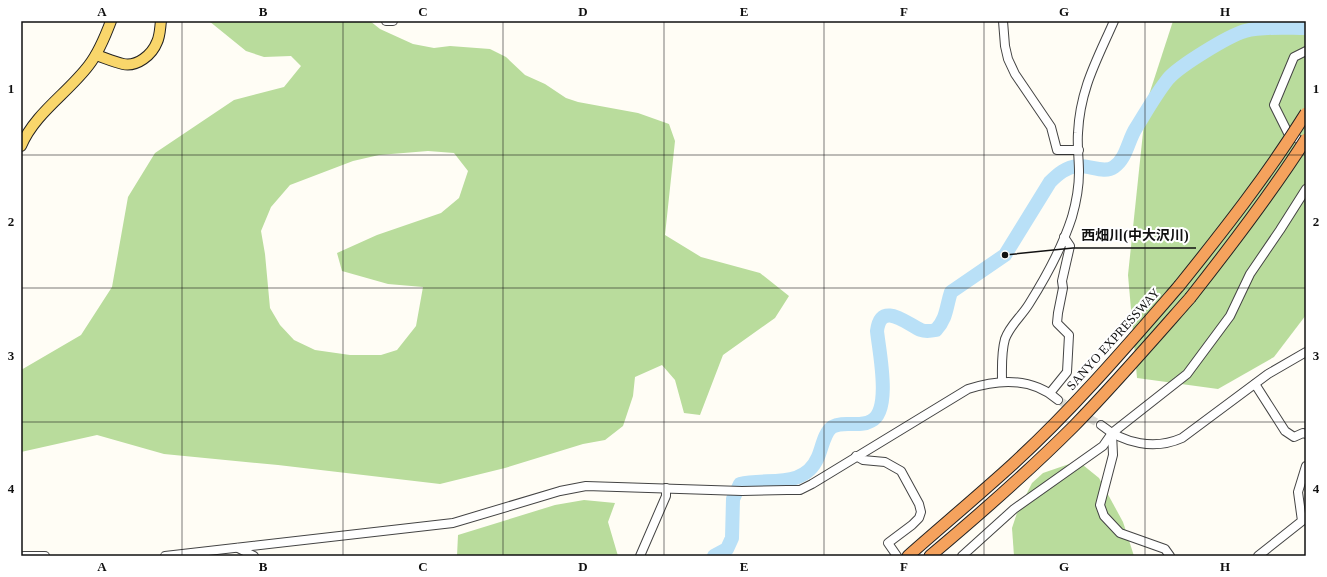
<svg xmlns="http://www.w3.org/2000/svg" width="1327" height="577" font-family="'Times New Roman','Noto Sans JP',serif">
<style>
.forest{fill:#b9dc9c;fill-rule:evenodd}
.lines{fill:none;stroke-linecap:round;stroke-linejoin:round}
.river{stroke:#b9e0f7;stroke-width:14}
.minor-tunnel{stroke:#dbdad3;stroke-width:8;stroke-dasharray:8 4;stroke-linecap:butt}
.minor-casing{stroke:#444;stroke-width:10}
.major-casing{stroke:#222;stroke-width:12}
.highway-casing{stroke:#222;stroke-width:13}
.minor{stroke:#fff;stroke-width:8}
.major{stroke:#f9d66b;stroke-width:10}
.highway{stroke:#f5a25d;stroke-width:11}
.highway-bridge-casing{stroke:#222;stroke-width:13;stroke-linecap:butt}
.highway-bridge{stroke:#f5a25d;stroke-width:11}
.grid{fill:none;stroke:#111;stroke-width:1;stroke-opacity:0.55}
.labels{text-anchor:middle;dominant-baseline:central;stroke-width:4;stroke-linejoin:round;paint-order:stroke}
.street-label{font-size:13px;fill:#111;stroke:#fff}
.leader{fill:none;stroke:#111;stroke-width:1.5}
.callout-dot{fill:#111;stroke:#fff;stroke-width:1.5}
.callout-label{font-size:14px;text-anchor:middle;font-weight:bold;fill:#111;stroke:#fff;stroke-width:4;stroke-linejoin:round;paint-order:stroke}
.neatline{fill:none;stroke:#111;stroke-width:1.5}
.grid-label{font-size:13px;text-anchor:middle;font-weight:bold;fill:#111}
</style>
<rect width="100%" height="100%" fill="#fffdf5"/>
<g class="forest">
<path d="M 209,21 L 370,21 L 380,29 L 413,44 L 434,48 L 450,46 L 490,49 L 506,57 L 525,75 L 545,84 L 566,98 L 578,102 L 638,113 L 669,124 L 675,141 L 665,235 L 701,257 L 760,273 L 789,296 L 775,318 L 723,355 L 700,415 L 684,413 L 675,380 L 662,365 L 635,377 L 633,396 L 623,426 L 605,440 L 583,444 L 505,468 L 440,484 L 278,465 L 164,454 L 97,435 L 21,452 L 21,370 L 81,335 L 112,287 L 128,197 L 155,153 L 234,100 L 284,87 L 301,66 L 291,56 L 264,57 L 246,51 ZM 428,151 L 454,153 L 468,171 L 459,198 L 441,213 L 377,235 L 337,253 L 342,271 L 388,284 L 423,287 L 416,326 L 397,350 L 381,355 L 350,355 L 315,350 L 294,340 L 280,325 L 270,308 L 265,254 L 261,231 L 271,207 L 290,185 L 353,161 L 379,155 Z"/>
<polygon points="1173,21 1306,21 1306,315 1274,357 1218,389 1137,378 1128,275 1146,104"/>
<polygon points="1078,461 1099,478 1123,522 1134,556 1014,556 1012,528 1017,513 1032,483 1043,473"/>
<polygon points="584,500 615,503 608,522 618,556 457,556 458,535 555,505"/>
</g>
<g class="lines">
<path class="river" d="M 714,556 L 727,549 L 732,538 L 733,499 L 740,484 C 767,477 804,490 818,457 C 822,448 824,433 832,427 C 844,420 859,428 871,421 C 892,411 879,351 877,331 C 881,300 907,324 921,330 C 926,332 931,331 936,330 C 947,318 946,307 951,292 L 1005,255 L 1050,182 C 1058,174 1066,167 1078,166 C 1090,165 1104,174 1114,167 C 1127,158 1128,140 1136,128 C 1146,112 1156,94 1168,79 C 1179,66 1228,36 1245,31 C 1264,26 1286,28 1306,28"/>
<polyline class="minor-tunnel" points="1058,400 1101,425"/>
<defs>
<g id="minor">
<polyline points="386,21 393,21"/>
<polyline points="1003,21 1005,46 1008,59 1015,74 1051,127 1057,150 1079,150"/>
<polyline points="1306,51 1294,57 1274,105 1288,133 1306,144"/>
<path d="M 1002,382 C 1002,368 1001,353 1005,339 C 1010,325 1021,317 1029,304 C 1046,277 1062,248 1072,217 C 1076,203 1079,187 1079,172 C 1079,159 1077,146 1078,133 C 1080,89 1097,60 1114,21"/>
<polyline points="1255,384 1285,431 1294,437 1303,433 1306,434"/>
<polyline points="1050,393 1067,372 1069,335 1057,323 1058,313 1063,288 1062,281 1070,246 1064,237"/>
<path d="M 1101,425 C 1124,444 1155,450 1182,438 L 1268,374 L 1306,352"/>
<polyline points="1112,433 1113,455 1100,505 1104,516 1120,533 1165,549 1170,556"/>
<polyline points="856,456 863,460 885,462 901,471 919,504 921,512 919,518 912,525 888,543 897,556"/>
<polyline points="238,548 254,556"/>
<polyline points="24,556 45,556"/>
<path d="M 165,556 L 453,523 L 560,491 L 586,486 L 742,491 L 787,490 L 800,490 L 812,484 L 968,389 C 999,379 1032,377 1058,400"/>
<polyline points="640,556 666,496 666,488"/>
<polyline points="962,556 1014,509 1103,446 1112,433 1187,374 1230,316 1250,274 1280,230 1306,189"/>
<polyline points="1258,556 1302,521 1298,492 1306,466"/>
</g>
<g id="major">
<path d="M 96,55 C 105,58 114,62 123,64 C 137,67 152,55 157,42 C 160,36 160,28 161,21"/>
<path d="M 21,146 C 35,113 68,93 89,65 C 99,52 105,37 111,21"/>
</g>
<g id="highway">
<path d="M 908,556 C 943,525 979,495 1013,464 C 1073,409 1126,347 1179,286"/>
<path d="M 930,556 C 980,514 1028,472 1074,426 C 1114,385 1152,341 1190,298"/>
</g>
</defs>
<use href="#minor" class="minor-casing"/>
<use href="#major" class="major-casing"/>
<use href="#highway" class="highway-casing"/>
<use href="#minor" class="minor"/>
<use href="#major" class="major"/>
<use href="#highway" class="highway"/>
<defs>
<g id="highway-bridge">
<path d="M 1179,286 C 1224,230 1268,174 1306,113"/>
<path d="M 1190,298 C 1231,246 1271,194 1306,139"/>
</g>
</defs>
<use href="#highway-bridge" class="highway-bridge-casing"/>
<use href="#highway-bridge" class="highway-bridge"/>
</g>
<path class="grid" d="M 182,21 L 182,556M 343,21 L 343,556M 503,21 L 503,556M 664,21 L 664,556M 824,21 L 824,556M 984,21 L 984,556M 1145,21 L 1145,556M 21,155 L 1306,155M 21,288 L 1306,288M 21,422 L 1306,422"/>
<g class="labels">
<g class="street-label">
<text transform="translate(1113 339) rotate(-48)">SANYO EXPRESSWAY</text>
</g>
</g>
<path class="leader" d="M1005 255L1073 248H1196"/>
<circle class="callout-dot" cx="1005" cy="255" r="4"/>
<g class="callout-label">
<text x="1135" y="240">西畑川(中大沢川)</text>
</g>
<rect width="1327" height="577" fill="none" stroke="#ffffff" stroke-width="44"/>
<rect x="22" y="22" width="1283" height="533" class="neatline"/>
<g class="grid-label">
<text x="102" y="16">A</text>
<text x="263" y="16">B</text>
<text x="423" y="16">C</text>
<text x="583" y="16">D</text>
<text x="744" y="16">E</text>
<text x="904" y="16">F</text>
<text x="1064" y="16">G</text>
<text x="1225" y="16">H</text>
<text x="11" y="93">1</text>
<text x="1316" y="93">1</text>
<text x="11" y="226">2</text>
<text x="1316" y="226">2</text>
<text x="11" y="360">3</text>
<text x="1316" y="360">3</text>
<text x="11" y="493">4</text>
<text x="1316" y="493">4</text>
<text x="102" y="571">A</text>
<text x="263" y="571">B</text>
<text x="423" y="571">C</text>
<text x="583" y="571">D</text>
<text x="744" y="571">E</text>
<text x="904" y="571">F</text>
<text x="1064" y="571">G</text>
<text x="1225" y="571">H</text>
</g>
</svg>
